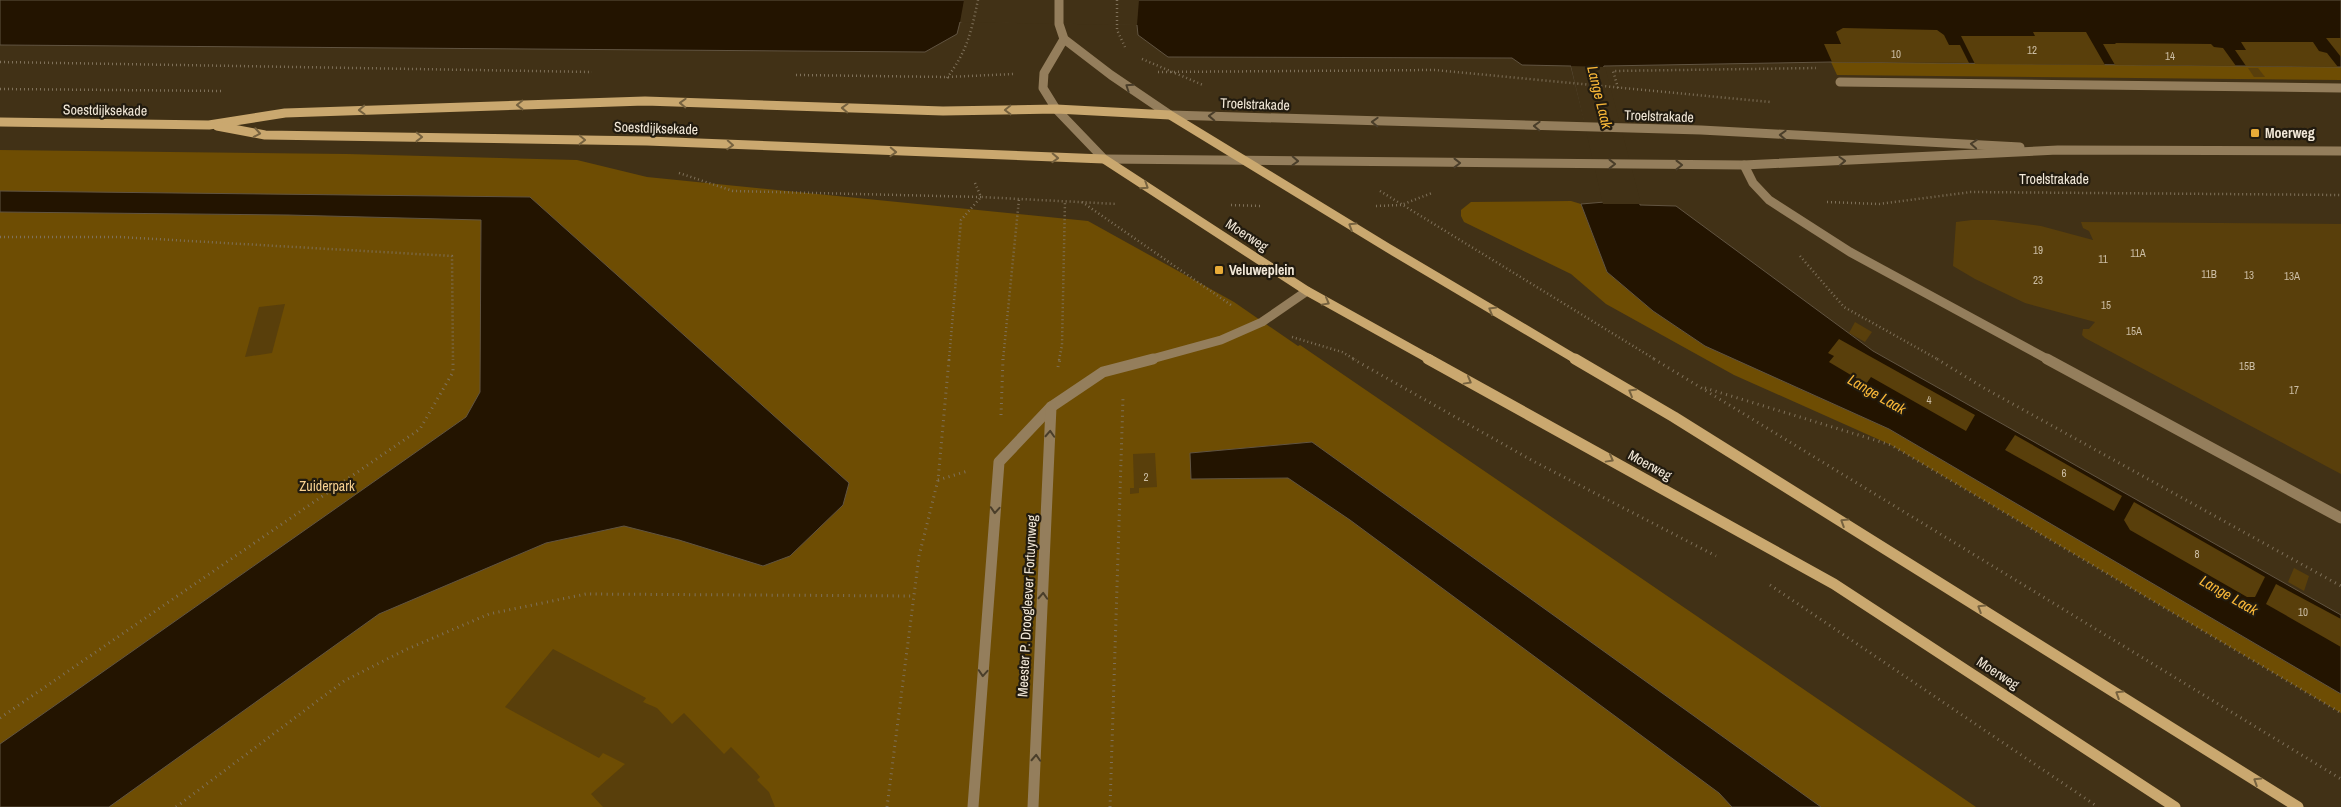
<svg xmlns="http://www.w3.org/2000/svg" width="2341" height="807" font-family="'Archivo Narrow',sans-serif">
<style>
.green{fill:#6e4d03}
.water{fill:#231400;stroke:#615441}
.pier{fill:#413116}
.building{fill:#593f0b}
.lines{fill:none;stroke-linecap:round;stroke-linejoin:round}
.path-far1{stroke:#7f715a;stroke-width:2.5;stroke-dasharray:1 3;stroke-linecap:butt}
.path{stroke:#7f715a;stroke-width:3;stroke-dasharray:1 4.5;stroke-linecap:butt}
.minor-far1{stroke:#947e5c;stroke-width:9}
.minor{stroke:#947e5c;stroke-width:11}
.tertiary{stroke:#947e5c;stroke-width:9}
.secondary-far1{stroke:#caa86f;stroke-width:9}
.secondary{stroke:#caa86f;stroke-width:11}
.oneway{stroke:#4a3e2a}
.oneway2{stroke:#76623f}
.poi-dot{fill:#e8ab37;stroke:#221b0f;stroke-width:2}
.labels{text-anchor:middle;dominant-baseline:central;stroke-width:4.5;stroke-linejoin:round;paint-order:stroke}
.number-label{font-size:11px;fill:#ccbea5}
.street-label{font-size:14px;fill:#f2e8d8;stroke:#221b0f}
.poi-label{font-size:14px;font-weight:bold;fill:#f2e8d8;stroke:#221b0f;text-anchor:start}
.park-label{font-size:14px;fill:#f8d191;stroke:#221b0f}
.water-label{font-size:15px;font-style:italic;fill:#f8b738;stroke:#221b0f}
</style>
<rect width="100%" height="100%" fill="#413116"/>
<g class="green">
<polygon points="1831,62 2341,67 2341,80 1837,75"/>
<polygon points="0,150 347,154 577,160 647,177 1088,221 1234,302 1298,346 1300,345 1976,807 0,807"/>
<polygon points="1571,201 1581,204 1607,272 1653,311 1705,346 1889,429 2341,694 2341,713 1891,445 1734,375 1606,304 1571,274 1464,222 1461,216 1461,210 1471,202"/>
</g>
<g class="water">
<polygon points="0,0 2341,0 2341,67 1831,62 1604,66 1603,68 1640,205 1676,206 1873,351 2341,615 2341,694 1889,429 1705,346 1653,311 1607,272 1581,204 1605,202 1571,66 1522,65 1512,58 1168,57 1138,35 1137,25 1135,24 966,21 960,22 957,34 925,52 0,45"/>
<polygon points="0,191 530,197 849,483 843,505 790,556 763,566 679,540 624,526 546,543 379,614 109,807 0,807 0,744 466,417 480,392 481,220 288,215 0,212"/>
<polygon points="1312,442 1821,807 1732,807 1719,793 1350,520 1288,478 1191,479 1190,453"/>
</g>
<g class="pier">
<polygon points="964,0 1139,0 1137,25 960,22"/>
<polygon points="1571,66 1605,67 1641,204 1603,204"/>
</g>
<g class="building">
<polygon points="1843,28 1937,30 1944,35 1949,45 1960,45 1969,63 1832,62 1824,44 1841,44 1836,32"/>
<polygon points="2033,32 2086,32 2105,65 1975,64 1961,36 2035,36"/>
<polygon points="2326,38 2341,38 2341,57"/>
<polygon points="2241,42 2313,42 2319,51 2327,53 2338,67 2246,66 2235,50 2246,50"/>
<polygon points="2115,43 2211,44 2214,47 2223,48 2236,66 2115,65 2103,44 2116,44"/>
<polygon points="2248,68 2258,68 2265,77 2254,77"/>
<polygon points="1972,220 1994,220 2041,226 2093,240 2089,231 2083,228 2081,222 2341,224 2341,474 2085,338 2082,335 2083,329 2089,329 2095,322 2025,303 1975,279 1953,266 1956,222"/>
<polygon points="285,304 272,353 245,357 259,307"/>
<polygon points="1855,322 1872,332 1865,342 1849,333"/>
<polygon points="1839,339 1975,415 1966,431 1871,377 1866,384 1829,362 1834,356 1828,353"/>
<polygon points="2015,435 2122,496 2114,511 2005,450"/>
<polygon points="1155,453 1157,487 1139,488 1139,493 1130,494 1130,488 1134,488 1133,454"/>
<polygon points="2134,502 2265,577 2255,597 2247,597 2130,530 2124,520"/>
<polygon points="2294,568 2309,576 2304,591 2288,582"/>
<polygon points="2276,584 2341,619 2341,647 2266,604"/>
<polygon points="553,649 646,698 643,702 657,708 672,724 684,713 724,754 731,747 756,772 760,777 757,780 769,792 775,807 603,807 591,794 625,764 603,753 599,758 505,707"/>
</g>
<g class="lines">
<g class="path-far1">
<polyline points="1117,0 1117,30 1125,47"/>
<polyline points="1142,59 1203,85"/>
<polyline points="0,62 592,72"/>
<polyline points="1158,72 1435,70 1770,102"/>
<polyline points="796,75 947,77 1014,74"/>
<path d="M 947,78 C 967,51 971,33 978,0"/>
<polyline points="1618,88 1613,71 1816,68"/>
<polyline points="0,89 223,91"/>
<polyline points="679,173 733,191 981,197"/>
<polyline points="975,183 981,197 1117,204"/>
<polyline points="1380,191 1656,360"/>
<polyline points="1082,202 1231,305"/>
<polyline points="1827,202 1879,204 1971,192 2341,195"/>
<polyline points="1231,205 1262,206"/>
<polyline points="1376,206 1401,205 1432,193"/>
<polyline points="0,237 120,237 452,256 453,360"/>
<polyline points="1800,256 1844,307 1939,360"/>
<polyline points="1292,337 1342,352 1356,360"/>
<polyline points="949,360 961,220 981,197"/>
<polyline points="1003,360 1019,199"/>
<polyline points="1059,360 1062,345 1065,201"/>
</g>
<g class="path">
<polyline points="1353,359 1533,461 1716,556"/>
<polyline points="1654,359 2341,779"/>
<polyline points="1937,359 1984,388 2341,586"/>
<polyline points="1058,367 1060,359"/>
<polyline points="1705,388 1891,445 2341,713"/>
<polyline points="1001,415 1003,359"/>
<polyline points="938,480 968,471"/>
<polyline points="1770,585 2098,807"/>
<polyline points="0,718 420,429 453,372 453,359"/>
<polyline points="176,807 344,681 405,650 489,614 586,594 914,596"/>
<polyline points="887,807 919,556 938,480 949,359"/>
<polyline points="1110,807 1123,398"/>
</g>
<g class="minor-far1">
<polyline points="1840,82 2341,88"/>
<polyline points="1170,115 1701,130 2020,147"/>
<polyline points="1104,159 1744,165 2058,150 2341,151"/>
<polyline points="1744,165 1753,183 1769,200 1850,252 2049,360"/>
<polyline points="1148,360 1221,340 1262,322 1307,291"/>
</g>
<g class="minor">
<polyline points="2047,359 2341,518"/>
<polyline points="973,807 999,462 1051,407 1103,372 1153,359"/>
<polyline points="1033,807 1051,407"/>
</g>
<g class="tertiary">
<polyline points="1059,0 1059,24 1064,39 1111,75 1170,115"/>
<polyline points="1064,39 1044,73 1043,88 1056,109 1104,159"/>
</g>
<g class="secondary-far1">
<polyline points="0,122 209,125 285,113 645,101 943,111 1056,109 1170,115 1388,248 1577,360"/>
<polyline points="217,126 265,135 647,141 1104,159 1307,291 1431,360"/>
</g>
<g class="secondary">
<polyline points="1428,359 1834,584 2175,807"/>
<polyline points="1575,359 1674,417 2298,807"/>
</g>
</g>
<defs><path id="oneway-chevron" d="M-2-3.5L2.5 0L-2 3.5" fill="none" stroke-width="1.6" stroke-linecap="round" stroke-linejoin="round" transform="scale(1.25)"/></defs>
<g class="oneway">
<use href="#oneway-chevron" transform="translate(1129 87) rotate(-146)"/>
<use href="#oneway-chevron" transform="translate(1212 116) rotate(-178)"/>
<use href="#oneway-chevron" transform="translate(1375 122) rotate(-178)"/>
<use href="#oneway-chevron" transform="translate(1537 126) rotate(-178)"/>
<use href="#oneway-chevron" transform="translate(1783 135) rotate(-178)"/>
<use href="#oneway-chevron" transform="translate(1974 144) rotate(-176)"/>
<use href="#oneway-chevron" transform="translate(1295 161) rotate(2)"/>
<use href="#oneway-chevron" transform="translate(1842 161) rotate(-2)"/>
<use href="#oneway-chevron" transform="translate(1457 163)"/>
<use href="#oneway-chevron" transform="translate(1612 164)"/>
<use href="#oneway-chevron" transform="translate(1679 165)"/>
<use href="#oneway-chevron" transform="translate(1050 434) rotate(-87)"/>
<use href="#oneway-chevron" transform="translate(995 510) rotate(94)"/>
<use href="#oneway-chevron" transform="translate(1043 596) rotate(-87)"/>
<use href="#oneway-chevron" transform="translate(983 673) rotate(94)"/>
<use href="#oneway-chevron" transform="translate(1036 758) rotate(-87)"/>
</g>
<g class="oneway2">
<use href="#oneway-chevron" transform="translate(683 103) rotate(-178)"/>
<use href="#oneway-chevron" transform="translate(520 105) rotate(179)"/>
<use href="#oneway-chevron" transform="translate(845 108) rotate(-178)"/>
<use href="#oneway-chevron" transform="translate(362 110) rotate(178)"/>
<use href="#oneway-chevron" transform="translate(1008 110) rotate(179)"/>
<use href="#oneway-chevron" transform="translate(257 133) rotate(10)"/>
<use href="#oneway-chevron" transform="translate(419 137) rotate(1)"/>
<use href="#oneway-chevron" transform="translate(582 140) rotate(1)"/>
<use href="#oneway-chevron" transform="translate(730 145) rotate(3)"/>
<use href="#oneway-chevron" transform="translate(893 152) rotate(2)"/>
<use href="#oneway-chevron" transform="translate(1055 158) rotate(2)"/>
<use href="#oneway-chevron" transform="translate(1145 186) rotate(33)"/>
<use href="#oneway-chevron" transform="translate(1352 226) rotate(-148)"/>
<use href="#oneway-chevron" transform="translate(1326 302) rotate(29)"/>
<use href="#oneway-chevron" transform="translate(1492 310) rotate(-150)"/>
<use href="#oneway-chevron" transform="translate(1468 381) rotate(29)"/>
<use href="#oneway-chevron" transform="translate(1632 392) rotate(-150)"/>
<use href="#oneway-chevron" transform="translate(1610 459) rotate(29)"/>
<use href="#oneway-chevron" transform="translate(1844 522) rotate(-148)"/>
<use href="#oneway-chevron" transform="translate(1981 608) rotate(-148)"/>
<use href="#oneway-chevron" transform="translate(2119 694) rotate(-148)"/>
<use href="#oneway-chevron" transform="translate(2257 781) rotate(-148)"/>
</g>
<g class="poi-dot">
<rect x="2250" y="128" width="10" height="10" rx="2.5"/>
<rect x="1214" y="265" width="10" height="10" rx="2.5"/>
</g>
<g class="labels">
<g class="number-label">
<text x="2032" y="50">12</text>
<text x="1896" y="54">10</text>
<text x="2170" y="56">14</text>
<text x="2038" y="250">19</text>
<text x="2138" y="253">11A</text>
<text x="2103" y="259">11</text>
<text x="2209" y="274">11B</text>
<text x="2249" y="275">13</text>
<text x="2292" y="276">13A</text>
<text x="2038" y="280">23</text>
<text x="2106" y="305">15</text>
<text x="2134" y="331">15A</text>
<text x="2247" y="366">15B</text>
<text x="2294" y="390">17</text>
<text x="1929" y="400">4</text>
<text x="2064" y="473">6</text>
<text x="1146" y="477">2</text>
<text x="2197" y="554">8</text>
<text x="2303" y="612">10</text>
</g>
<g class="street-label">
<text transform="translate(1255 104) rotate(2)">Troelstrakade</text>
<text transform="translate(105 110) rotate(1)">Soestdijksekade</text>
<text transform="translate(1659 116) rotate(2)">Troelstrakade</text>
<text transform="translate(656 128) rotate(2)">Soestdijksekade</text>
<text x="2054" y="179">Troelstrakade</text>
<text transform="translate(1247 235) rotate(33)">Moerweg</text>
<text transform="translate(1650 465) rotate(29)">Moerweg</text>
<text transform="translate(1027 606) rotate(-87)">Meester P. Droogleever Fortuynweg</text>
<text transform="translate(1998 673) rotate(33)">Moerweg</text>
</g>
<g class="poi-label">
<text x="2265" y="133">Moerweg</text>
<text x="1229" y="270">Veluweplein</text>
</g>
<g class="park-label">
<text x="327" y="486">Zuiderpark</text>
</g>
<g class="water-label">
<text transform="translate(1600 97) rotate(76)">Lange Laak</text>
<text transform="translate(1877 394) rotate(30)">Lange Laak</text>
<text transform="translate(2229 595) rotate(30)">Lange Laak</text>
</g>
</g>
</svg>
